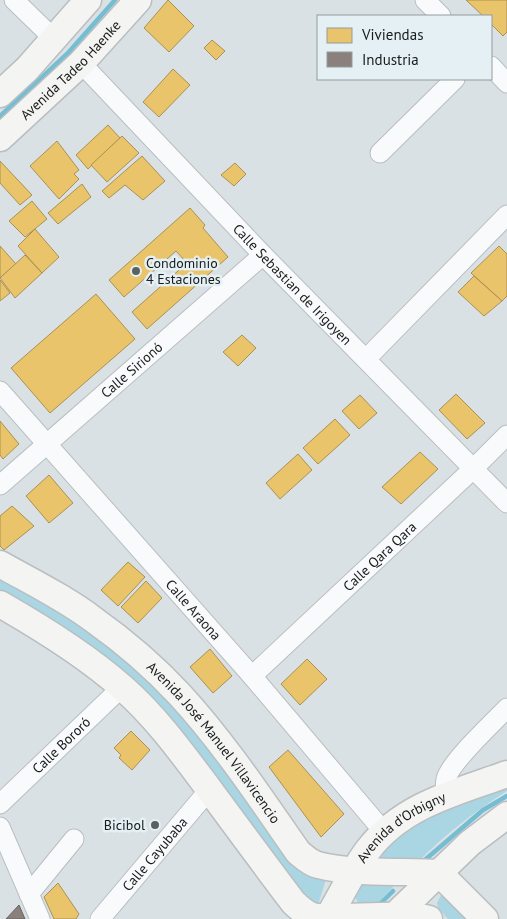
<svg xmlns="http://www.w3.org/2000/svg" width="507" height="919" font-family="'PT Sans',sans-serif">
<style>
.green{fill:#aad5e2}
.homes{fill:#e9c46a;stroke:#aa9153}
.industry{fill:#8a817c;stroke:#68625f}
.lines{fill:none;stroke-linecap:round;stroke-linejoin:round}
.stream{stroke:#74bdd2;stroke-width:4.5}
.street-casing{stroke:#b9bec0;stroke-width:21}
.secondary-casing{stroke:#b9bec0;stroke-width:29}
.street{stroke:#f9fafb;stroke-width:19}
.secondary{stroke:#f4f4f2;stroke-width:26}
.poi-dot{fill:#5b6062;stroke:#e5f0f4;stroke-width:2}
.labels{text-anchor:middle;dominant-baseline:central;stroke-width:5;stroke-linejoin:round;paint-order:stroke}
.street-label{font-size:14px;fill:#171b1c;stroke:#e5f0f4}
.poi-label{font-size:14px;fill:#171b1c;stroke:#e5f0f4;text-anchor:start}
</style>
<rect width="100%" height="100%" fill="#dae1e4"/>
<g class="green">
<polygon points="0,575 100,637 155,685 327,876 318,905 299,893 181,736 0,591"/>
<path d="M 507,784 L 507,791 C 475,811 444,835 418,862 L 376,860 L 387,845 L 422,818 Z"/>
<path d="M 361,883 L 390,883 L 393,887 L 373,908 L 362,906 C 352,897 354,893 361,883 Z"/>
<polygon points="447,893 474,919 448,919 438,908 437,903 441,895"/>
</g>
<g class="homes">
<polygon points="168,0 194,26 169,52 144,28"/>
<polygon points="466,0 507,0 507,32 503,36 491,24 491,16 483,16"/>
<polygon points="212,40 225,51 216,60 204,48"/>
<polygon points="173,69 190,85 159,117 143,102"/>
<polygon points="108,125 120,138 88,169 76,155"/>
<polygon points="122,136 139,153 107,182 91,165"/>
<polygon points="57,141 79,170 74,174 79,179 59,199 30,166"/>
<polygon points="142,156 165,181 143,200 125,185 109,198 102,191"/>
<polygon points="0,161 32,195 20,205 0,183"/>
<polygon points="235,163 246,174 234,186 221,175"/>
<polygon points="82,184 91,197 58,224 48,213"/>
<polygon points="32,201 47,219 25,237 9,221"/>
<polygon points="190,208 205,225 203,228 228,257 147,329 132,312 187,263 176,251 124,297 109,280"/>
<polygon points="35,229 59,257 42,273 18,246"/>
<polygon points="0,246 16,264 0,278"/>
<polygon points="499,246 507,254 507,296 502,301 471,273"/>
<polygon points="25,255 42,273 15,298 0,278"/>
<polygon points="474,276 502,301 484,316 458,292"/>
<polygon points="0,280 10,293 0,301"/>
<polygon points="96,294 135,339 50,413 11,368"/>
<polygon points="242,335 256,348 238,366 223,352"/>
<polygon points="456,394 485,423 467,439 439,410"/>
<polygon points="360,395 377,413 359,429 342,411"/>
<polygon points="335,419 350,435 318,464 303,448"/>
<polygon points="0,421 19,444 3,459 0,455"/>
<polygon points="420,452 438,469 401,504 382,487"/>
<polygon points="298,454 312,470 280,499 266,483"/>
<polygon points="49,475 73,503 49,523 26,496"/>
<polygon points="12,506 34,526 4,550 0,546 0,516"/>
<polygon points="128,562 145,577 118,606 101,590"/>
<polygon points="146,581 162,598 138,623 121,607"/>
<polygon points="210,649 232,676 213,693 190,667"/>
<polygon points="307,659 327,679 300,705 281,684"/>
<polygon points="131,731 150,750 132,770 119,758 121,755 114,748"/>
<polygon points="288,750 344,814 321,837 269,767"/>
<polygon points="58,883 79,914 76,919 54,919 44,897"/>
</g>
<polygon class="industry" points="19,905 25,919 6,919"/>
<g class="lines">
<g class="stream">
<polyline points="0,116 67,54 115,0"/>
<polyline points="426,859 483,810 507,796"/>
<polyline points="379,905 393,891"/>
</g>
<defs>
<g id="street">
<polyline points="14,0 54,39"/>
<polyline points="425,0 441,16"/>
<path id="s1" d="M 81,63 L 263,255 L 507,503"/>
<polyline points="491,66 507,83"/>
<polyline points="380,153 455,79"/>
<polyline points="366,359 507,215"/>
<path id="s2" d="M 0,391 L 252,676 L 384,832"/>
<path id="s3" d="M 0,485 L 263,255"/>
<path id="s4" d="M 252,676 L 473,469 L 507,435"/>
<path d="M 447,794 C 445,789 445,784 446,779 C 451,761 493,723 507,708"/>
<path id="s5" d="M 0,804 L 122,687"/>
<polyline points="0,827 40,919"/>
<polyline points="29,894 74,839"/>
<path id="s6" d="M 100,919 L 209,790"/>
</g>
<g id="secondary">
<polyline points="0,94 27,69 88,0"/>
<path id="s7" d="M 0,138 L 81,63 L 138,0"/>
<path id="s8" d="M 0,564 C 32,582 65,598 94,620 C 125,642 154,667 180,695 C 224,743 261,799 298,852 C 304,857 310,863 318,865 C 352,874 403,871 439,873"/>
<path d="M 0,604 C 42,628 86,655 123,688 C 156,717 182,753 209,789 C 237,827 265,865 293,902 C 298,907 304,913 312,916 C 320,918 331,917 339,917 C 362,917 409,913 429,919"/>
<polyline points="439,873 485,919"/>
<path id="s9" d="M 327,919 C 341,896 352,871 368,850 C 402,805 457,792 507,774"/>
<polyline points="391,919 470,843 507,815"/>
</g>
</defs>
<use href="#street" class="street-casing"/>
<use href="#secondary" class="secondary-casing"/>
<use href="#street" class="street"/>
<use href="#secondary" class="secondary"/>
</g>
<g class="poi-dot">
<circle cx="136" cy="271" r="5"/>
<circle cx="155" cy="825" r="5"/>
</g>
<g class="labels">
<g class="street-label">
<text stroke="none"><textPath href="#s7" startOffset="98">Avenida Tadeo Haenke</textPath></text>
<text stroke="none"><textPath href="#s1" startOffset="306">Calle Sebastian de Irigoyen</textPath></text>
<text stroke="none"><textPath href="#s3" startOffset="175">Calle Sirionó</textPath></text>
<text stroke="none"><textPath href="#s4" startOffset="175">Calle Qara Qara</textPath></text>
<text stroke="none"><textPath href="#s2" startOffset="292">Calle Araona</textPath></text>
<text stroke="none"><textPath href="#s8" startOffset="282">Avenida José Manuel Villavicencio</textPath></text>
<text stroke="none"><textPath href="#s5" startOffset="85">Calle Bororó</textPath></text>
<text stroke="none"><textPath href="#s9" startOffset="121">Avenida d'Orbigny</textPath></text>
<text stroke="none"><textPath href="#s6" startOffset="85">Calle Cayubaba</textPath></text>
</g>
<g class="poi-label">
<text x="146" y="263">Condominio<tspan x="146" dy="16">4 Estaciones</tspan></text>
<text x="145" y="825" text-anchor="end">Bicibol</text>
</g>
</g>
<rect x="317" y="15" width="175" height="65" fill="#e5f0f4" stroke="#939b9e"/>
<rect x="327" y="28" width="25" height="15" fill="#e9c46a" stroke="#939b9e"/>
<text x="362" y="40" font-size="15" fill="#171b1c">Viviendas</text>
<rect x="327" y="52" width="25" height="15" fill="#8a817c" stroke="#939b9e"/>
<text x="362" y="65" font-size="15" fill="#171b1c">Industria</text>
</svg>
